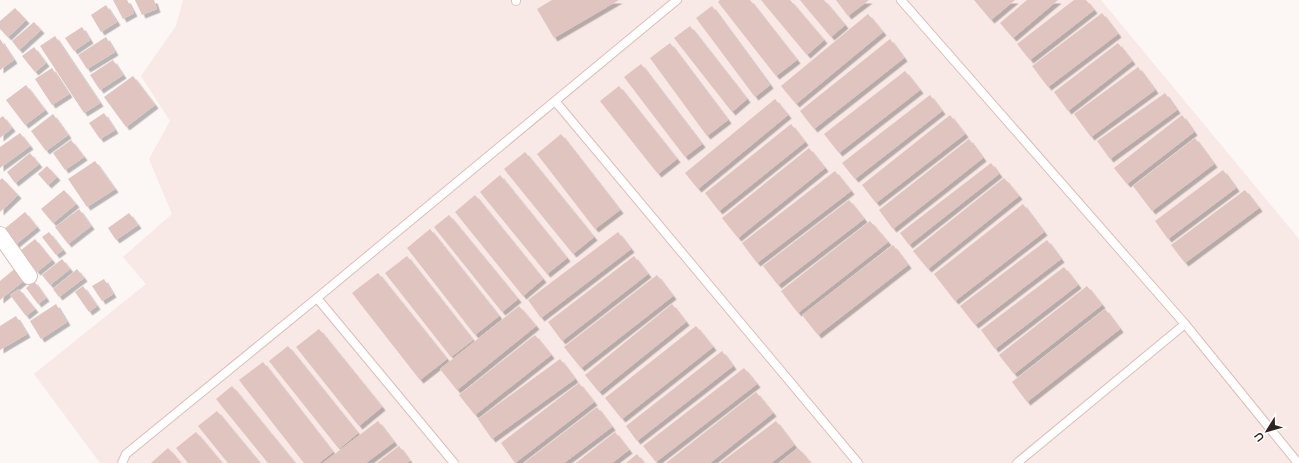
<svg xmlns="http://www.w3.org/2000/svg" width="1299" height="463" font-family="'Varela Round',sans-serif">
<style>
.built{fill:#f8e8e6}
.building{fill:#e0c4bf;filter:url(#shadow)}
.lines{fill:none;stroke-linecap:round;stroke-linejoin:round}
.service-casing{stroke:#dbbfba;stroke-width:10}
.minor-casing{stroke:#dbbfba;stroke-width:18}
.service{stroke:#fff;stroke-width:8}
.minor{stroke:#fff;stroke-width:16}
</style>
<defs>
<filter id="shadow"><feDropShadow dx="3.5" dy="3.5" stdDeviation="0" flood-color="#0004"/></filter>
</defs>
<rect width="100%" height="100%" fill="#fcf6f5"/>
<polygon class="built" points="183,0 1101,0 1299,239 1299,463 100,463 34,374 146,284 123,257 172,214 149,159 170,121 141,76 176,26"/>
<g class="building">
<polygon points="113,0 127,0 134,13 123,19"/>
<polygon points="135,0 154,0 157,9 142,15"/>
<polygon points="552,0 619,0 554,38 537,9"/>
<polygon points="720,0 750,0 797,60 776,76 718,2"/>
<polygon points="761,0 790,0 824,40 807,55"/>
<polygon points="800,0 824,0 845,25 831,37"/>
<polygon points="836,0 869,0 848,16"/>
<polygon points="974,0 1015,0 991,20"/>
<polygon points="1027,0 1058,0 1013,38 1000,23"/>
<polygon points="1074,0 1086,0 1094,10 1030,60 1017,44"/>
<polygon points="106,5 117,22 101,32 91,15"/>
<polygon points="712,6 770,85 755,97 696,18"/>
<polygon points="15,8 26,20 8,37 0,29 0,21"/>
<polygon points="1102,13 1118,34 1048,87 1032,66"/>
<polygon points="868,14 883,32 796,104 781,86"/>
<polygon points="34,22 41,30 19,50 12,41"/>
<polygon points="690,26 747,99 732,112 674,38"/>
<polygon points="82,27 90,40 74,51 65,38"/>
<polygon points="55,36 100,103 84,113 40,46"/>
<polygon points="106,37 115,52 87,69 78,55"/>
<polygon points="0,39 14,60 0,70"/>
<polygon points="890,39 904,58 814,129 800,111"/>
<polygon points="670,43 728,120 707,136 650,58"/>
<polygon points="1118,43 1132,61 1068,111 1054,92"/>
<polygon points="34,47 46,63 35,72 22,56"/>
<polygon points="113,60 123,75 100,90 90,75"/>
<polygon points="641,64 702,144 685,157 624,77"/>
<polygon points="1138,67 1155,90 1091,137 1074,114"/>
<polygon points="52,68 69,94 52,105 35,79"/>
<polygon points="905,71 920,90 839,153 824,134"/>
<polygon points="133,76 155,105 126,127 104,97"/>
<polygon points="26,85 45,110 25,125 6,100"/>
<polygon points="619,86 677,159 658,174 600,101"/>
<polygon points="1165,93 1177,110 1110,159 1097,141"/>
<polygon points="930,95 942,111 855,179 842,163"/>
<polygon points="775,99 788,115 698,189 685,173"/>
<polygon points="104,113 115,130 100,139 89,123"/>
<polygon points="53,114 68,135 46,151 31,131"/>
<polygon points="950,115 965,134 876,203 862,185"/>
<polygon points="1182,115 1194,132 1127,184 1114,168"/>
<polygon points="3,116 12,128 0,138 0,118"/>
<polygon points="791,124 805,142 719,211 705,193"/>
<polygon points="20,133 30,146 0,168 0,147"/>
<polygon points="561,134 620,210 595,229 537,154"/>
<polygon points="1195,138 1214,164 1152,211 1133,186"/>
<polygon points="969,139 983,158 893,229 879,210"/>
<polygon points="71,140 84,157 65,170 53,153"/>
<polygon points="809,148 825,168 738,238 722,218"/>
<polygon points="525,152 594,237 573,254 504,169"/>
<polygon points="30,153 39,164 15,183 7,172"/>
<polygon points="95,161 115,189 87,207 68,179"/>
<polygon points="991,163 999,174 909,245 900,233"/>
<polygon points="47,166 57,177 48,185 38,174"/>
<polygon points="1223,170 1236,188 1168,239 1155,221"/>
<polygon points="835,171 851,191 757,263 742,243"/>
<polygon points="500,175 567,258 547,274 480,192"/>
<polygon points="2,178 18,195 0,212 0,180"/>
<polygon points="1004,178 1019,196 928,269 913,251"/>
<polygon points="64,190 76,204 53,223 41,209"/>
<polygon points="1245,190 1259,208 1185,263 1171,245"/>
<polygon points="475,195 543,279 523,296 455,212"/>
<polygon points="849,200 864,219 778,285 763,266"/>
<polygon points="1023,204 1044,232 955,301 934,274"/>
<polygon points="79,209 91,226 68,244 55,227"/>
<polygon points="25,212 37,227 15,245 3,230"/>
<polygon points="129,213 138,225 116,240 108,228"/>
<polygon points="449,215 518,299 502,312 434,227"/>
<polygon points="870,221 888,242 798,313 781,291"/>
<polygon points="430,229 499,316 475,335 407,248"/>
<polygon points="49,232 63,250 56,255 42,237"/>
<polygon points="618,232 631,249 541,318 528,300"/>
<polygon points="35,239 52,260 37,272 20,251"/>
<polygon points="1047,240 1061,259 975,325 960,306"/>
<polygon points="893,245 908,265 818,335 802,315"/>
<polygon points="407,256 473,340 451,357 385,273"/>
<polygon points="634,256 648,274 562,341 548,322"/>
<polygon points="62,259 70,269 50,285 42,275"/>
<polygon points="18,266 27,278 0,300 0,281"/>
<polygon points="1064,267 1078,285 995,349 981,330"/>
<polygon points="77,269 84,278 59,297 53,289"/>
<polygon points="378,273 447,359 420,380 352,293"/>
<polygon points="657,275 673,296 581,368 564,347"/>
<polygon points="104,279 113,294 102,301 92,286"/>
<polygon points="34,281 46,298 38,304 26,288"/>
<polygon points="83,286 97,306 89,312 75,292"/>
<polygon points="1087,286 1102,305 1014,374 999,355"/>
<polygon points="19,289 35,309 26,316 10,295"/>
<polygon points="56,304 67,322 41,339 30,321"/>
<polygon points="672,304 686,322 599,392 585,375"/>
<polygon points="519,306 536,326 457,390 440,369"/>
<polygon points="1105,309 1120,329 1027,402 1012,382"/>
<polygon points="16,316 27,334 0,350 0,326"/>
<polygon points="696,326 713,347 622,419 605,398"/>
<polygon points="319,329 382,407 359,426 296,347"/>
<polygon points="535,335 551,355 475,415 459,395"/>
<polygon points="288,346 358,433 339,449 269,361"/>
<polygon points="722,351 733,366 637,441 626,426"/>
<polygon points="560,359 575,379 492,439 478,419"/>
<polygon points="263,362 333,452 319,463 304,463 239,380"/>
<polygon points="744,368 757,384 656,462 643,446"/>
<polygon points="579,383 594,402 515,463 501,443"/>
<polygon points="232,386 295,463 268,463 216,399"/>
<polygon points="756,392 773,413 710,463 666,463"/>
<polygon points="597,407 612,427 564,463 524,463"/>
<polygon points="217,411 260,463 228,463 198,426"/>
<polygon points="378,421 394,442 366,463 323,463"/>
<polygon points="776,421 794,445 771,463 720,463"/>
<polygon points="196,432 222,463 188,463 176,448"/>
<polygon points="615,432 629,450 612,463 576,463"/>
<polygon points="399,446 410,461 407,463 377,463"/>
<polygon points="168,448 181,463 151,463"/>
<polygon points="798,448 811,463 779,463"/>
<polygon points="637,454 644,463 626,463"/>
</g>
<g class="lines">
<defs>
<g id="service">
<polyline points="516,0 516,1"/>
<polyline points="901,0 1185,324 1298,463"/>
<polyline points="555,101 858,463"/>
<polyline points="317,298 454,463"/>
<polyline points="122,463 126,454 317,298 677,0"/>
<polyline points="1017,463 1185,324"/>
</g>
<polyline id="minor" points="0,235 29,276"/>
</defs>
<use href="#service" class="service-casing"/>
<use href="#minor" class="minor-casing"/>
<use href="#service" class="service"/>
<use href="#minor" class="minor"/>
</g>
<g transform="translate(1267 431) rotate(233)" stroke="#ffffff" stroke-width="3" paint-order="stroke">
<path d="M0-3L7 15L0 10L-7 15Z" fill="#2d2321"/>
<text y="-6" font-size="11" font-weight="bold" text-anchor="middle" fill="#2d2321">U</text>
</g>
</svg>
